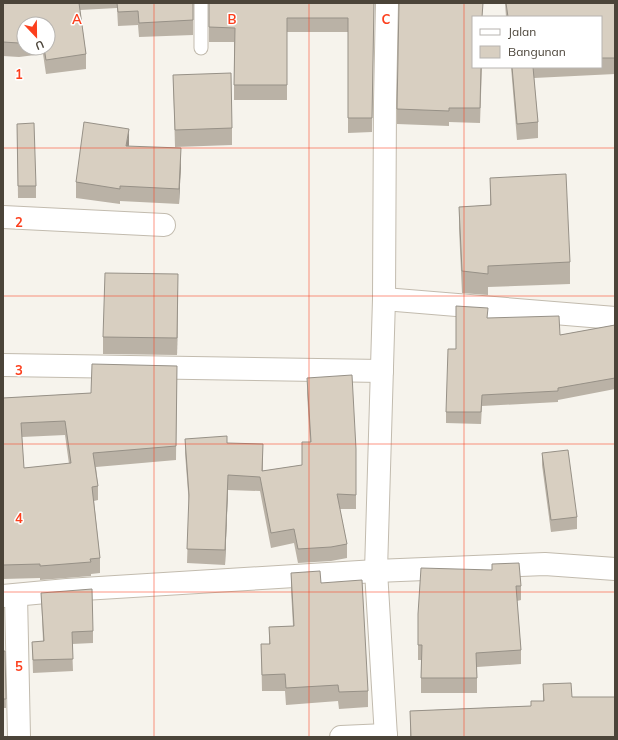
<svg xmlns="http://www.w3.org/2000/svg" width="618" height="740" font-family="Mulish,sans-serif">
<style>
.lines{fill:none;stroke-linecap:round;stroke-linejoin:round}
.service-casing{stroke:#c2bbae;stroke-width:15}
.minor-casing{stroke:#c2bbae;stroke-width:24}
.service{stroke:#fff;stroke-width:13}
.minor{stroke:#fff;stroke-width:22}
.wall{fill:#bab2a6;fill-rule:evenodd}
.shaded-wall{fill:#979187}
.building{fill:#d8cfc1;stroke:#979187;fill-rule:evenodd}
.grid{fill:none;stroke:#fc3f1d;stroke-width:1;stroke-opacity:0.55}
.grid-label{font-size:13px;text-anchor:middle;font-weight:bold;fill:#fc3f1d;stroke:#fff;stroke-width:3;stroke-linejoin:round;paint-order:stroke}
</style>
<rect width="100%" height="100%" fill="#f6f3ec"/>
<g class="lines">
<defs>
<polyline id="service" points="201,48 201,3"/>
<g id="minor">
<polyline points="3,217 164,225"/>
<polyline points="384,299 615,318"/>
<polyline points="3,365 382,371"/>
<polyline points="16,595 19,737"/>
<polyline points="3,596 67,590 376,571 545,564 615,569"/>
<polyline points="341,737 386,735"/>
<polyline points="386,737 376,571 384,299 385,102 387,3"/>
</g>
</defs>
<use href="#service" class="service-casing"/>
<use href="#minor" class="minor-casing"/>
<use href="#service" class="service"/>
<use href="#minor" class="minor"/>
</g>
<g class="wall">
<path d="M 3,3 L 193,3 L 193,35 L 139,37 L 138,25 L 118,26 L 117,8 L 80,10 L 86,54 L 86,69 L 46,74 L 43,54 L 19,57 L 3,56 ZM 24,24 L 48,24 L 48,48 L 24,48 Z"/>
<polygon points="209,3 374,3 372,132 348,133 348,32 287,32 287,100 234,100 234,42 209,42"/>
<polygon points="505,3 615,3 615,74 534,78 538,122 538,138 517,140 511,67 601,67 601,17 506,17"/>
<polygon points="482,67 480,123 449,122 449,126 397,124 397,109"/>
<polygon points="173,75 232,128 232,145 175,147"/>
<polygon points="17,124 36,186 36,198 18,198"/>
<polygon points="128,146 181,164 179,204 120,201 120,204 76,198 76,182"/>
<polygon points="490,178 570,262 570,284 488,287 488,295 462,293 459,228 459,207 490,205"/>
<polygon points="178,291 177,355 103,354 103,337"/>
<polygon points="488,318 560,335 615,325 615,389 558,400 558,402 482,406 481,424 446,423 446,412 456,349"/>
<path d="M 177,366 L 176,460 L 96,467 L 98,486 L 98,500 L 94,501 L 100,558 L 100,573 L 91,574 L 91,576 L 40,580 L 40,578 L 3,579 L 3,398 L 91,393 ZM 65,435 L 69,464 L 24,468 L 22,437 Z"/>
<polygon points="307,378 356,449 356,509 340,509 347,544 347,558 331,561 298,563 294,543 271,548 260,491 228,490 225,565 187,563 189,505 185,453 185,439 227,443 263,459 262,471 302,465 310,442 307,393"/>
<polygon points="542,453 577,517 577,529 551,532 542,465"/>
<polygon points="492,564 521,586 521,600 517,601 521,650 521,664 477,667 477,693 421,693 421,660 418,660 418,628 492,570"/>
<polygon points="291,573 321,583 368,691 368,707 339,709 338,701 286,705 285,691 262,691 261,644 269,644 269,627 293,626 291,590"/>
<polygon points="41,593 93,631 93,643 72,644 73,671 33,673 32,642 43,641"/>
<polygon points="3,651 5,651 6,708 3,708"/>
<polygon points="543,684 572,697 615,737 410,737 410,711 531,706 543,701"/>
</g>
<g class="shaded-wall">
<polygon points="129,129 129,145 126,161 126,146"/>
<polygon points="181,148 181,164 179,204 179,189"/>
<polygon points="178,274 178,291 177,355 177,338"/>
<polygon points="263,444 263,459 262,486 262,471"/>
<polygon points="228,475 228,490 225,565 225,550"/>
</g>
<g class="building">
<polygon points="3,3 79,3 86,54 46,60 44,48 48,48 48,24 24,24 24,42 19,43 3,42"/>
<polygon points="117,3 193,3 193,20 139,23 138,11 118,12"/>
<polygon points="209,3 374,3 372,118 348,118 348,18 287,18 287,85 234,85 235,28 209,27"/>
<polygon points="399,3 483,3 482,17 473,17 473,67 481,67 480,108 449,108 449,111 397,109"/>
<polygon points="506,3 615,3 615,58 601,58 601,17 508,17"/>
<polygon points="512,67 533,67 538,122 517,124"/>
<polygon points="231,73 232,128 175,130 173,75"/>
<polygon points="84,122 129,129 126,146 181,148 179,189 120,186 120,189 76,182"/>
<polygon points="34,123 36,186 18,186 17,124"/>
<polygon points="566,174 570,262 488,266 488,274 462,271 459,207 491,205 490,178"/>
<polygon points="105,273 178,274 177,338 103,337"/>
<polygon points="456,306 488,308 487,318 559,316 560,335 615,325 615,378 558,388 558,391 482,395 481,412 446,412 448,349 456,349"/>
<path d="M 92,364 L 177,366 L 176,446 L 93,453 L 98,486 L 92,487 L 100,558 L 90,559 L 91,562 L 40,566 L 40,564 L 3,565 L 3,398 L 91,393 ZM 65,421 L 71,463 L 24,468 L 21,423 Z"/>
<polygon points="352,375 356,449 356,495 337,494 347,544 331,547 298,549 294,529 271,533 260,477 228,475 225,550 187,549 189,495 185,439 227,436 227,443 263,444 262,471 302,465 302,442 311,442 307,378"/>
<polygon points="568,450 577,517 551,520 542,453"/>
<polygon points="519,563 521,586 516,586 521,650 476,653 477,678 421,678 422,645 418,645 418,614 421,568 492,570 492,564"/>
<polygon points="320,571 321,583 362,580 368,691 339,692 338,685 286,688 285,674 262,675 261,644 270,644 269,627 294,626 291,573"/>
<polygon points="92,589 93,631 72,632 73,659 33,660 32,642 44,641 41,593"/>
<polygon points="3,651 5,651 6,699 3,699"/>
<polygon points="571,683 572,697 615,697 615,737 411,737 410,711 531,706 531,701 544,701 543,684"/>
</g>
<path class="grid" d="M 154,3 L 154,737M 309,3 L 309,737M 464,3 L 464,737M 3,148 L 615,148M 3,296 L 615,296M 3,444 L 615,444M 3,592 L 615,592"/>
<g class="grid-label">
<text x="77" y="24">A</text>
<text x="232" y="24">B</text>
<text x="386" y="24">C</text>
<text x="19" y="79">1</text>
<text x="19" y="227">2</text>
<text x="19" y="375">3</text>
<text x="19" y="523">4</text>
<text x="19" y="671">5</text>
</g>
<rect width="618" height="740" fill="none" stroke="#4b4439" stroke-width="8"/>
<rect x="472" y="16" width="130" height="52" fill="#ffffff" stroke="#b7b4b0"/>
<rect x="480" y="29" width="20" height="6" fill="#ffffff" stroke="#b7b4b0"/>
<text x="508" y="36" font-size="12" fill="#4b4439">Jalan</text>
<rect x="480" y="46" width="20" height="12" fill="#d8cfc1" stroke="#b7b4b0"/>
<text x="508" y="56" font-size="12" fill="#4b4439">Bangunan</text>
<g transform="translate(36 36) rotate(158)"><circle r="19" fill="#ffffff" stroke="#b7b4b0"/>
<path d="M0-3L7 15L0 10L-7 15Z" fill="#fc3f1d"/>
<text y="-6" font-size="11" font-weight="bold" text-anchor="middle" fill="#4b4439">U</text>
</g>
</svg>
